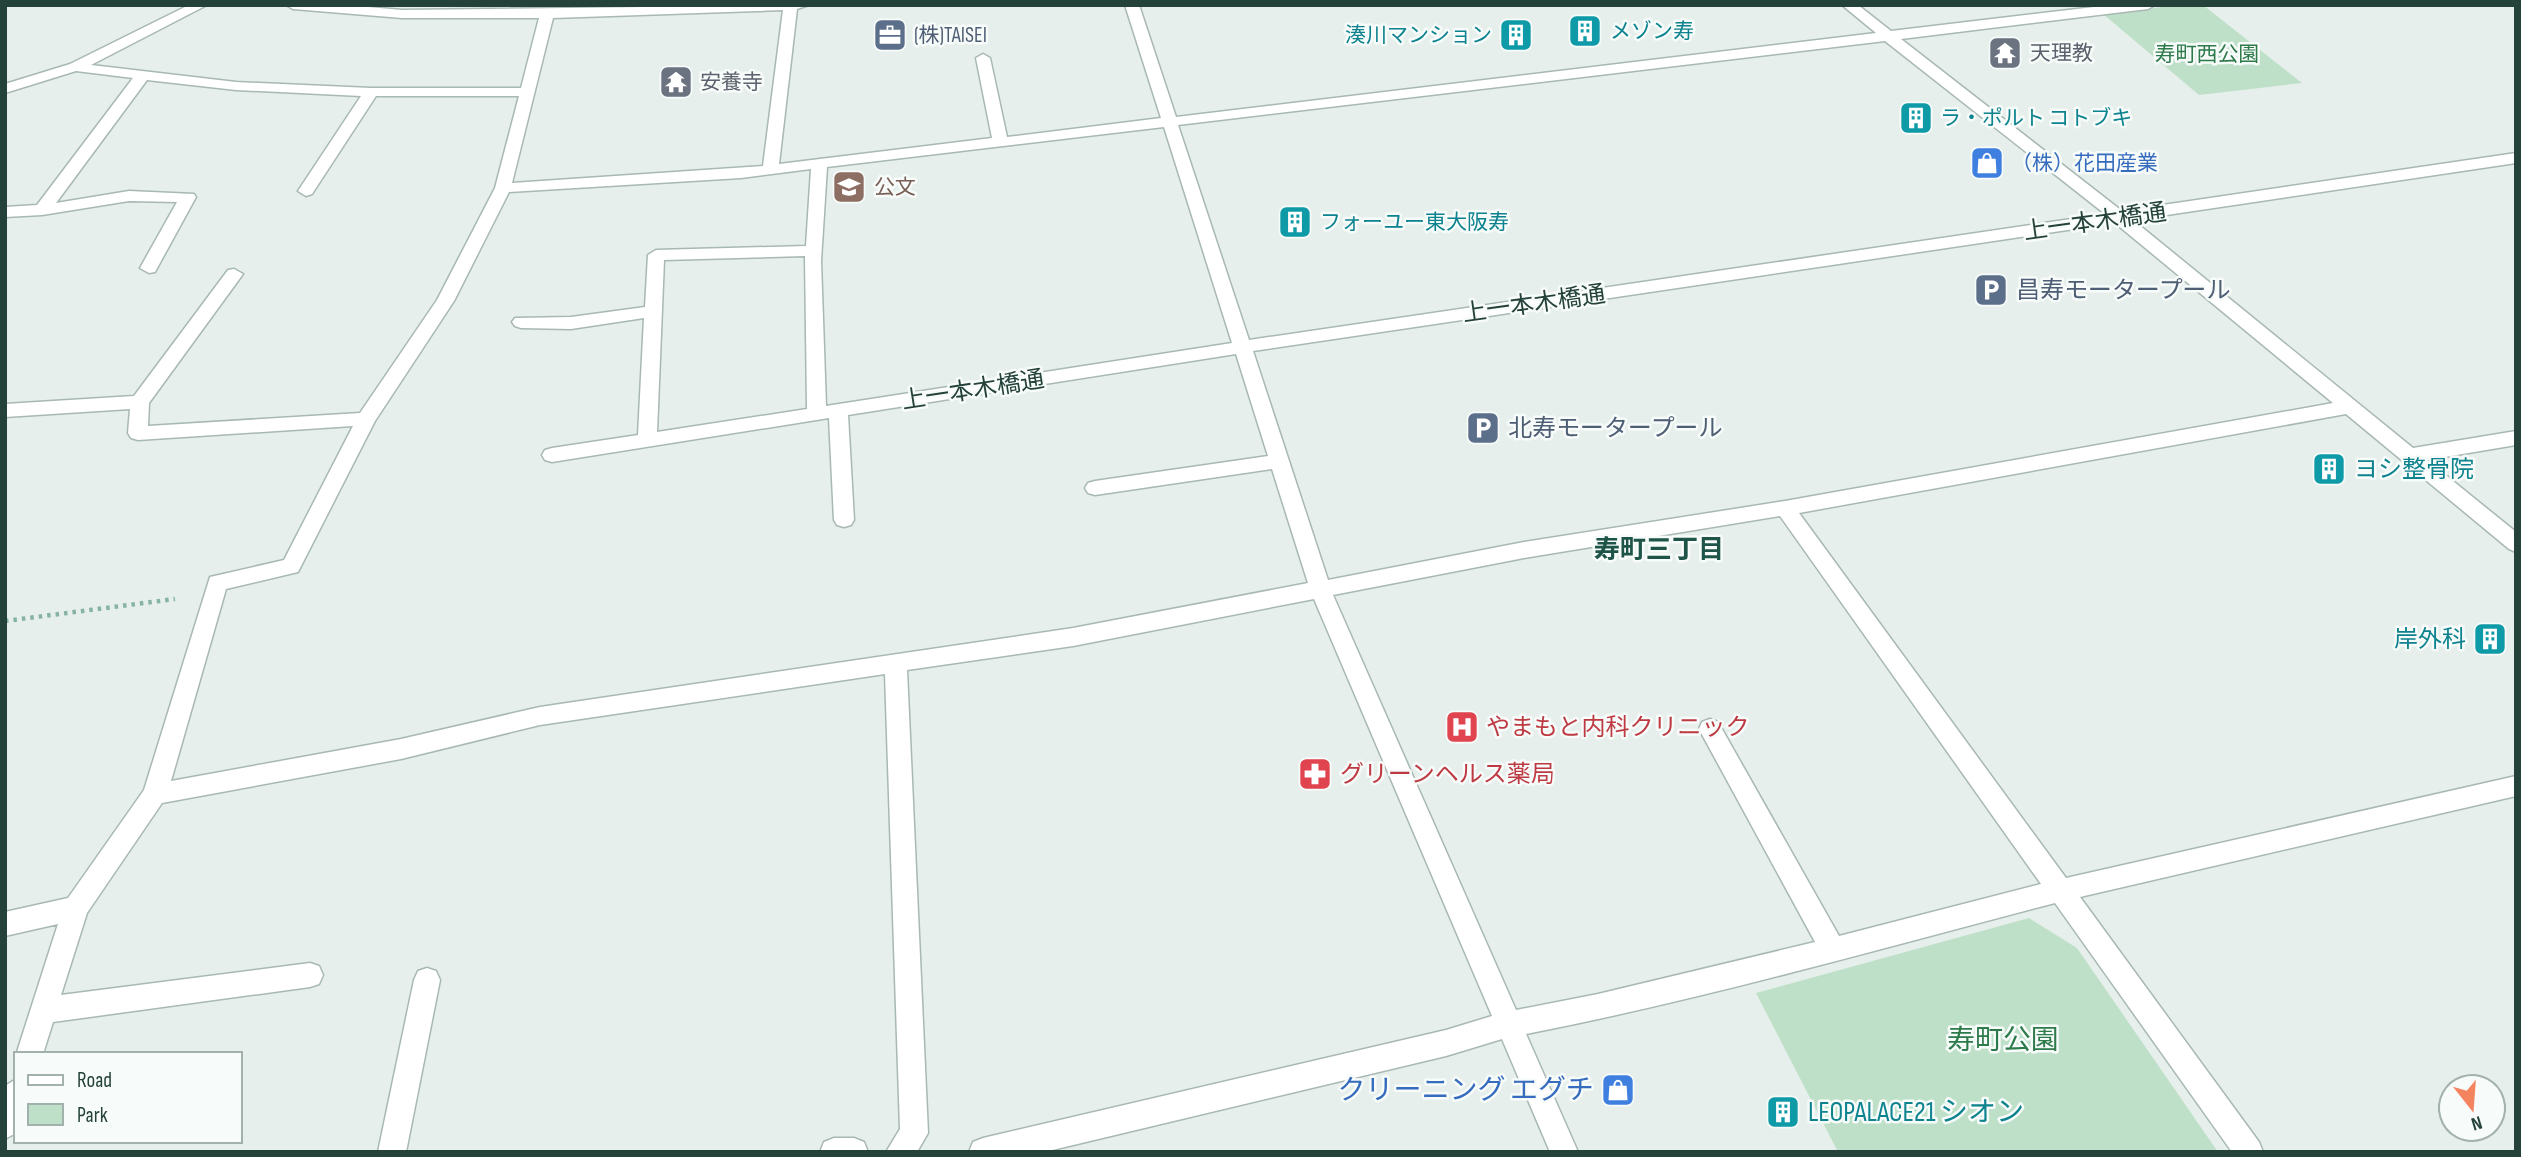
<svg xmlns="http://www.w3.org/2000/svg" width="2521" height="1157" font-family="'Sofia Sans Condensed','Noto Sans JP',sans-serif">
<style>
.green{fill:#bfe0c8}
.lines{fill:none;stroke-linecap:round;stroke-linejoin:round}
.minor-casing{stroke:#a8b8b2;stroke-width:3}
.path{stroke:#86b3a5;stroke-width:4.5;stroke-dasharray:3.5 5;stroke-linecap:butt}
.minor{fill:#fff;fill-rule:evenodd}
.labels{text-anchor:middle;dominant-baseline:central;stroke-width:5;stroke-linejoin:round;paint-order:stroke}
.far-culture-label{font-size:21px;fill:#0d838f;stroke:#f7fbf9;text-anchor:start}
.far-service-label{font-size:21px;fill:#4e5e75;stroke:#f7fbf9;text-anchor:start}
.far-worship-label{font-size:21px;fill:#5b616d;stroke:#f7fbf9;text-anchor:start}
.far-park-label{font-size:21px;fill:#2d7a4b;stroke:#f7fbf9}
.far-shop-label{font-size:21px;fill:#366cbe;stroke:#f7fbf9;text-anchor:start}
.far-education-label{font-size:21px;fill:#785e54;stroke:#f7fbf9;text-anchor:start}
.street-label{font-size:24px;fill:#24423a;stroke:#f7fbf9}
.service-label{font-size:24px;fill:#4e5e75;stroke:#f7fbf9;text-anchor:start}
.culture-label{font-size:24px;fill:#0d838f;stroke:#f7fbf9;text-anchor:start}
.health-label{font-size:24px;fill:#be3a42;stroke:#f7fbf9;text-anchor:start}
.neighbourhood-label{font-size:26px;font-weight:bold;fill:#1f5548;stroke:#f7fbf9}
.near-park-label{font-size:28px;fill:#2d7a4b;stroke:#f7fbf9}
.near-shop-label{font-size:28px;fill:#366cbe;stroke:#f7fbf9;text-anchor:end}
.near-culture-label{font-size:28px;fill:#0d838f;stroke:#f7fbf9;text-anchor:start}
</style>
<rect width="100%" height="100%" fill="#e6efeb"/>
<g class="green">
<polygon points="2179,5 2203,5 2302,83 2199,95 2103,14"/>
<polygon points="2029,918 2077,948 2218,1152 1838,1152 1756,993"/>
</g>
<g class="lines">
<defs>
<g id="minor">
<path d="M 189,5 L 207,5 L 91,65 L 236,82 L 371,88 L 521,88 L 539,18 L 402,18 L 293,9 L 286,5 L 346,5 L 402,10 L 809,5 L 797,9 L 779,164 L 992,138 L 976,58 L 983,54 L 990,58 L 1007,137 L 1161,118 L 1125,5 L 1139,5 L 1176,117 L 1876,33 L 1842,5 L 1858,5 L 1891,31 L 2111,5 L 2155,5 L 2148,9 L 1901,39 L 2122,211 L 2516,153 L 2516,163 L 2133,220 L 2413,448 L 2516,431 L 2516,445 L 2427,460 L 2516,532 L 2516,552 L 2509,549 L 2346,414 L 1799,513 L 2066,878 L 2516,776 L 2516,796 L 2080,897 L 2259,1142 L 2263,1152 L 2232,1152 L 2055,903 C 1879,949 1705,999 1526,1034 L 1578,1152 L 1550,1152 L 1502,1039 L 1446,1056 L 1044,1152 L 969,1152 L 973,1142 L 983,1138 L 1446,1030 L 1492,1016 L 1314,599 L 1073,646 L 907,670 L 928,1133 L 917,1152 L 886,1152 L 900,1129 L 885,674 L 540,725 L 401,759 L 162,803 L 87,913 L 61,995 L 310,963 L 319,966 L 323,975 L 319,984 L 310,987 L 53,1022 L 43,1054 L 16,1055 L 58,924 L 5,936 L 5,912 L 68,898 L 144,790 L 210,577 L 284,560 L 353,426 L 138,440 L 131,438 L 128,433 L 130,409 L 5,417 L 5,404 L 134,396 L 228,270 L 234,269 L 243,274 L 149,403 L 148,426 L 360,413 L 437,300 L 495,188 L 519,96 L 376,96 L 312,194 L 306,196 L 298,191 L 361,96 L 236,90 L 147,80 L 56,203 L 129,191 L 194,194 L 196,197 L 155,272 L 149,273 L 140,268 L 177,202 L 129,201 L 42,215 L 5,217 L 5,207 L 37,205 L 133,78 L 76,71 L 5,93 L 5,84 L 70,64 ZM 783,10 L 763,166 L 512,183 L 553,18 ZM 1885,41 L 2105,214 L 1249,340 L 1178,125 ZM 1164,127 L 1232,343 L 826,406 L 821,261 L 827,167 ZM 811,169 L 806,246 L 656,250 L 648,255 L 645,307 L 571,317 L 515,318 L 512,322 L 515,326 L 521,328 L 571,329 L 644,318 L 638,435 L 552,448 L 545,450 L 542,455 L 545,460 L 552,462 L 829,418 L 834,520 L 837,525 L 844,527 L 851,525 L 854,520 L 848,415 L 1236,354 L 1268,456 L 1095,481 L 1088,483 L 1085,488 L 1088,493 L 1095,495 L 1272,469 L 1308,583 L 1073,628 L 540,707 L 401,739 L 171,781 L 226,589 L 298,572 L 375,421 L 454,301 L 509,192 L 741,178 ZM 2115,223 L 2333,403 L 1785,501 L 1524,542 L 1328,580 L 1253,351 ZM 805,256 L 807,409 L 657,432 L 664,260 ZM 1780,516 L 2041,884 L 1839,936 L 1718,722 L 1710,719 L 1702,722 L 1699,729 L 1815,942 L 1598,994 L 1516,1010 L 1333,595 L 1524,558 Z"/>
<polygon points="427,968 436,971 440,980 406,1152 378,1152 414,980 418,971"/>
<polygon points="16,1079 16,1133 5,1139 5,1086"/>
<polygon points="834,1138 854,1138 864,1142 868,1152 820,1152 824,1142"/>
</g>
</defs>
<use href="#minor" class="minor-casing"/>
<polyline class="path" points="5,621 175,599"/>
<use href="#minor" class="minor"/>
</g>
<defs>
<symbol id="building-square" viewBox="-11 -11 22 22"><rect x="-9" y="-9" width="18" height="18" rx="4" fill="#0f9aa8" stroke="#f7fbf9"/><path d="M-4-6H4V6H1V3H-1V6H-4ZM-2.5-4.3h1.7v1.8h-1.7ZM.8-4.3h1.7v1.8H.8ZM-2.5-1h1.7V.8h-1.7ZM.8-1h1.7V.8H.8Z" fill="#fff"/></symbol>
<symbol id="office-square" viewBox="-11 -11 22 22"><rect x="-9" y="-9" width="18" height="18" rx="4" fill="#5c6f8a" stroke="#f7fbf9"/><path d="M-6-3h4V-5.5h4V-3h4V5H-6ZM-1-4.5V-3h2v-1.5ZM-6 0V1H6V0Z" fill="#fff"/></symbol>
<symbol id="temple-square" viewBox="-11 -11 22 22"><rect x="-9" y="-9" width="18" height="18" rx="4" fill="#6b7280" stroke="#f7fbf9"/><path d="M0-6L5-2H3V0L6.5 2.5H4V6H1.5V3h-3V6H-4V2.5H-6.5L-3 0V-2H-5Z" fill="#fff"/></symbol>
<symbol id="shop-square" viewBox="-11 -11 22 22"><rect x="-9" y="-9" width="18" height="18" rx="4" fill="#3f7fe0" stroke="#f7fbf9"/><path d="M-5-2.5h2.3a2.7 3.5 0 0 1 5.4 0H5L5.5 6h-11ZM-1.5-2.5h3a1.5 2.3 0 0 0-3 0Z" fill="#fff"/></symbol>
<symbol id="school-square" viewBox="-11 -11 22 22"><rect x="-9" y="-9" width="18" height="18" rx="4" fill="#8d6e63" stroke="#f7fbf9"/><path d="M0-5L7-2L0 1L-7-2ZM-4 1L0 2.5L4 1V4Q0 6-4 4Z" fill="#fff"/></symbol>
<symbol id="parking-square" viewBox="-11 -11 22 22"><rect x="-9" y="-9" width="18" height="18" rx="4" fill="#5c6f8a" stroke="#f7fbf9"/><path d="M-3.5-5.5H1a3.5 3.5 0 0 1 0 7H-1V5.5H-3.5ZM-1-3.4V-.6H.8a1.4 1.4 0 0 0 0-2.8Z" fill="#fff"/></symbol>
<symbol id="hospital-square" viewBox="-11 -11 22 22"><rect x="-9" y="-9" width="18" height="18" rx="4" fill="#e0444e" stroke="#f7fbf9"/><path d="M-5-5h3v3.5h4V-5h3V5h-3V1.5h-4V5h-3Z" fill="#fff"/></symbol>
<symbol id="pharmacy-square" viewBox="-11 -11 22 22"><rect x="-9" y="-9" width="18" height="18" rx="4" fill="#e0444e" stroke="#f7fbf9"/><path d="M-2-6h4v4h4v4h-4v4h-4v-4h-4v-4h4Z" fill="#fff"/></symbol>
</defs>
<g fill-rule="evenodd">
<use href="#building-square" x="1566" y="12" width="38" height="38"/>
<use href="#office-square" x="871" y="16" width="38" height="38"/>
<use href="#building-square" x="1497" y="16" width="38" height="38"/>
<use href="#temple-square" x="1986" y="34" width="38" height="38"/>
<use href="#temple-square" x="657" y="63" width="38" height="38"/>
<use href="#building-square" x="1897" y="99" width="38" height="38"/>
<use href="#shop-square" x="1968" y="144" width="38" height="38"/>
<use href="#school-square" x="830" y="168" width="38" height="38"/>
<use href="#building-square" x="1276" y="203" width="38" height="38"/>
<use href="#parking-square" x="1972" y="271" width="38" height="38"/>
<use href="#parking-square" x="1464" y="409" width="38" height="38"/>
<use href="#building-square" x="2310" y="450" width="38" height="38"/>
<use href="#building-square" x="2471" y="620" width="38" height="38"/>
<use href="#hospital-square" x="1443" y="708" width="38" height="38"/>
<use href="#pharmacy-square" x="1296" y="755" width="38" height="38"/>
<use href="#shop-square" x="1599" y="1071" width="38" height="38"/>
<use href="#building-square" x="1764" y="1093" width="38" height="38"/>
</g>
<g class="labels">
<g class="far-culture-label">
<text x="1610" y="31">メゾン寿</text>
<text x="1492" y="35" text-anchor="end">湊川マンション</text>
<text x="1940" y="118">ラ・ポルト コトブキ</text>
<text x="1320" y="222">フォーユー東大阪寿</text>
</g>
<g class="far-service-label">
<text x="914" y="35">(株)TAISEI</text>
</g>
<g class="far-worship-label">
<text x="2030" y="53">天理教</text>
<text x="700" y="82">安養寺</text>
</g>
<g class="far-park-label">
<text x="2207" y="54">寿町西公園</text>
</g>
<g class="far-shop-label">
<text x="2011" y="163">（株）花田産業</text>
</g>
<g class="far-education-label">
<text x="874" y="187">公文</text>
</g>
<g class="street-label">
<text transform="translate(2095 222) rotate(-8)">上一本木橋通</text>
<text transform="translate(1534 304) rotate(-8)">上一本木橋通</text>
<text transform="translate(973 390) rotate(-9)">上一本木橋通</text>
</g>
<g class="service-label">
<text x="2016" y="290">昌寿モータープール</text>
<text x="1508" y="428">北寿モータープール</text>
</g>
<g class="culture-label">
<text x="2354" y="469">ヨシ整骨院</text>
<text x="2466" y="639" text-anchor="end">岸外科</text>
</g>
<g class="health-label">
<text x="1486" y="727">やまもと内科クリニック</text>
<text x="1340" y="774">グリーンヘルス薬局</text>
</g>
<g class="neighbourhood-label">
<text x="1659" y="550">寿町三丁目</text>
</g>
<g class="near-park-label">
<text x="2003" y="1040">寿町公園</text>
</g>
<g class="near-shop-label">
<text x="1594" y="1090">クリーニング エグチ</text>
</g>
<g class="near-culture-label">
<text x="1808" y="1112">LEOPALACE21 シオン</text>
</g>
</g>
<rect width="2521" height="1157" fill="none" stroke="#24423a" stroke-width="14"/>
<rect x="14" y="1052" width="228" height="91" fill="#f7fbf9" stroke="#a3b1ad" stroke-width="2"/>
<rect x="28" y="1075" width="35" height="10" fill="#ffffff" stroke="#a3b1ad" stroke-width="2"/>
<text x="77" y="1087" font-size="21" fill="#24423a">Road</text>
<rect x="28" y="1104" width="35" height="21" fill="#bfe0c8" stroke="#a3b1ad" stroke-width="2"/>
<text x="77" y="1122" font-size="21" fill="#24423a">Park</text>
<g transform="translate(2472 1108) rotate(163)"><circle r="33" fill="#f7fbf9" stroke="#a3b1ad" stroke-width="2"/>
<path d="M0-5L12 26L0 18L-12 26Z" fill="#f4845f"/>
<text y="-10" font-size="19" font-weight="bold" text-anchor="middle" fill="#24423a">N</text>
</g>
</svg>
